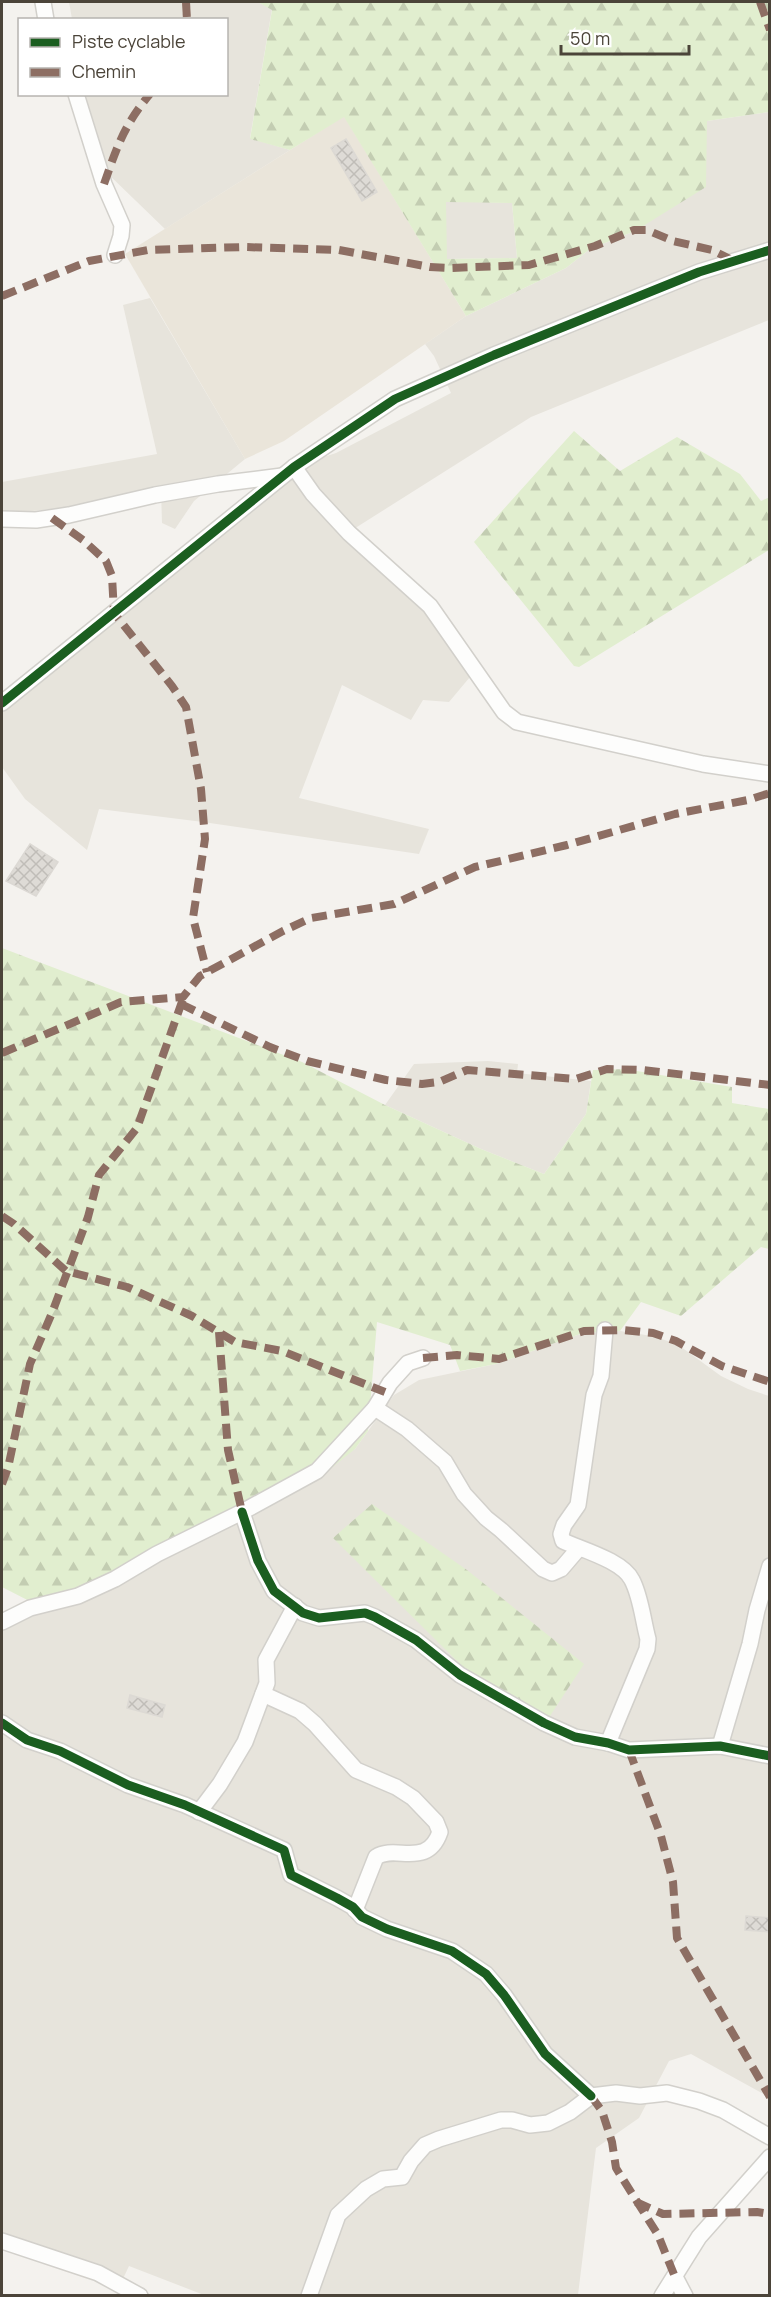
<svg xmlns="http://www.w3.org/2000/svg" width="771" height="2297" font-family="Manrope,sans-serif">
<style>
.residential{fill:#e7e4dc}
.education{fill:#eae5da}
.forest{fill:url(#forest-firs);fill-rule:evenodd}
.building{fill:url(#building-cross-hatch);stroke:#dcd9d4;stroke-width:1.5}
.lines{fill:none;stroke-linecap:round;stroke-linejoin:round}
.street-casing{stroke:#d2d0cb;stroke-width:18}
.street{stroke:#fdfdfc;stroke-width:15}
.quiet{stroke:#8d6e63;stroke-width:8;stroke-dasharray:15 8;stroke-linecap:butt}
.cycleway-casing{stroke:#fff;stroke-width:13}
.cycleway{stroke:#1b5e20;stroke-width:9}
</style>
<defs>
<pattern id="forest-firs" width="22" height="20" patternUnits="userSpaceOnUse" patternTransform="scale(1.5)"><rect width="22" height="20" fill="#e1eecf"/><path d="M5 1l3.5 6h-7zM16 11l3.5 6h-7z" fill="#c3cdb2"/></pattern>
<pattern id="building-cross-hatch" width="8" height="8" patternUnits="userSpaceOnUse" patternTransform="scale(1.5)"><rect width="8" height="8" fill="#dedbd6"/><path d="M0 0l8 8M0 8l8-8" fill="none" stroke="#c0bdb8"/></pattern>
</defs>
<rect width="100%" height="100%" fill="#f4f2ee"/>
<g class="residential">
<polygon points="69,2 258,2 272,9 250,138 290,150 165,229 105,171 84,95 226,94 226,20 72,19"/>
<polygon points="769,112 769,320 531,417 349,532 390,569 475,671 449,702 423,700 411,720 342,685 299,798 429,829 419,854 203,822 99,809 87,850 25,799 2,767 2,703 294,467 336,453 451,393 434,356 425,344 466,316 566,268 590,249 635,231 707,121"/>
<polygon points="446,201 512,203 517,258 446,259"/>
<polygon points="150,298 245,459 194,501 175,529 162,523 161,490 62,508 2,514 2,482 157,454 123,305"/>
<polygon points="488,1061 518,1064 517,1073 591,1081 586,1114 544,1174 481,1149 385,1105 414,1064"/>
<polygon points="620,1331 652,1336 677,1344 721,1376 748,1389 769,1396 769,2097 691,2054 669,2061 639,2118 596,2148 578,2295 204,2295 129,2266 121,2283 2,2234 2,1626 355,1449 394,1395 419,1380 496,1364 583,1333"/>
</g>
<polygon class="education" points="344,116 466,316 284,441 245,459 125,254"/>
<g class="forest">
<path d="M 258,2 L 769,2 L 769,112 L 707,121 L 706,187 L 635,231 L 590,249 L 566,268 L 466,316 L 344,117 L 290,150 L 250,139 L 272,10 ZM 446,202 L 512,203 L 517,258 L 447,259 Z"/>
<polygon points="574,431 620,471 677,437 740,474 761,501 770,497 769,550 579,667 574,666 474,542"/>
<polygon points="2,948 302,1062 385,1105 481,1149 544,1174 586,1114 593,1070 625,1069 732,1087 732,1103 769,1109 769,1249 761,1247 681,1316 641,1302 620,1331 583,1333 496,1364 460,1371 450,1345 377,1322 368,1431 355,1449 318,1479 256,1504 79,1599 43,1608 2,1587"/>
<polygon points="372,1504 467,1570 584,1664 548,1719 462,1666 333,1538"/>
</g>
<g class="building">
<polygon points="346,139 377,192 362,201 331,148"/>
<polygon points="30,844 58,862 36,896 6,881"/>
<polygon points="130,1695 165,1705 162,1717 127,1708"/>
<polygon points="746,1916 770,1918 770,1932 745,1930"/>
</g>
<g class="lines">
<defs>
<g id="street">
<polyline points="43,2 46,20"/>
<polyline points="76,94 104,184 122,225 121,236 115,255"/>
<polyline points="294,467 313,494 349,533 430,606 504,712 517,722 703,764 770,774"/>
<polyline points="2,519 36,520 69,515 155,495 218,484 282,476"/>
<polyline points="2,703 294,467 395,399 494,355 699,272 770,250"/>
<path d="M 605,1330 L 601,1376 L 594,1395 L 578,1505 L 564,1525 L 561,1534 L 563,1541 C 583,1550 623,1561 632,1580 C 641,1597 643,1621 648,1639 L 647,1649 L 608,1743"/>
<polyline points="375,1408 407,1429 445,1462 464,1494 486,1518 501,1530 543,1569 552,1573 561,1569 579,1548"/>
<polyline points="242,1512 258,1561 274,1591 303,1613 319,1618 365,1613 375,1617 416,1640 460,1675 544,1723 575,1737 608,1743 629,1750 720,1746 770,1756"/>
<polyline points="2,1622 30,1608 78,1596 115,1579 157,1554 242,1512 317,1471 375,1408 390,1383 408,1363 423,1358"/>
<path d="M 263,1694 L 300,1711 L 315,1724 L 356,1770 L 396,1787 L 413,1798 L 436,1822 L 440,1832 C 427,1869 396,1844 376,1857 L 355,1910"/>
<polyline points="2,1723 27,1740 60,1751 128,1785 185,1805 284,1850 291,1875 337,1898 353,1907 362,1917 387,1929 452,1951 486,1974 504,1995 545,2054 591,2096"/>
<polyline points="720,1746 750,1644 757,1610 770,1566"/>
<polyline points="199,1812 220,1784 245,1742 267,1683 266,1660 295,1606"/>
<polyline points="2,2241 98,2273 140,2296"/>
<polyline points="675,2277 685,2296"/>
<polyline points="309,2296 338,2215 366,2189 383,2179 402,2177 411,2161 425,2145 439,2139 501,2120 512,2120 530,2125 548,2123 570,2112 591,2096 616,2093 640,2096 667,2093 699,2101 723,2110 770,2137"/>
<polyline points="662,2296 699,2237 770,2157"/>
</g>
</defs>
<use href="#street" class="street-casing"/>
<use href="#street" class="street"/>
<g class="quiet">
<polyline points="186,2 187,20"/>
<polyline points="760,2 770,30"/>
<path d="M 104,184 C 117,147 124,125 150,94"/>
<polyline points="2,296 89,261 148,250 244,247 339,250 430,267 451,268 529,265 595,246 634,230 647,230 673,241 712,250 734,261"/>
<polyline points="52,518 83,540 106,561 112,576 114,613 172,686 186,707 201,789 205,839 193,918 207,972"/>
<polyline points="181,1004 270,1047 307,1061 386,1080 422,1084 439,1082 467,1070 576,1079 607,1069 643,1070 770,1085"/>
<polyline points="2,1053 121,1002 183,997 200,976 283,931 311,918 394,904 475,867 567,845 675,814 748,800 770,793"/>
<polyline points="2,1216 14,1224 66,1271 127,1287 192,1316 235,1342 282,1351 385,1392"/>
<polyline points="219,1332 228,1450 242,1512"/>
<polyline points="423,1358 457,1355 499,1359 584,1331 622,1330 653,1333 676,1341 722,1366 770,1382"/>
<polyline points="2,1484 8,1468 30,1364 52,1313 88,1217 99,1175 137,1128 183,999"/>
<polyline points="629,1750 661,1836 673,1882 677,1938 770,2097"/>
<polyline points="591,2096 602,2111 612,2142 616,2168 658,2235 675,2277"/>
<polyline points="636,2202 663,2214 757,2212 770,2214"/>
</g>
<defs>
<g id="cycleway">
<polyline points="2,703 294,467 395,399 494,355 699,272 770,250"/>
<polyline points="242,1512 258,1561 274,1591 303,1613 319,1618 365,1613 375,1617 416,1640 460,1675 544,1723 575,1737 608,1743 629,1750 720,1746 770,1756"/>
<polyline points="2,1723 27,1740 60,1751 128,1785 185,1805 284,1850 291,1875 337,1898 353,1907 362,1917 387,1929 452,1951 486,1974 504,1995 545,2054 591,2096"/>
</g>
</defs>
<use href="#cycleway" class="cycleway-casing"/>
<use href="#cycleway" class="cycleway"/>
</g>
<rect width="771" height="2297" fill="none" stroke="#4b4439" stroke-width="6"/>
<rect x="18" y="18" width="210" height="78" fill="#ffffff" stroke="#b7b4b0" stroke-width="1.5"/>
<rect x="30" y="38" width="30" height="9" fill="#1b5e20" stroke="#b7b4b0" stroke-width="1.5"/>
<text x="72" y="48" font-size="18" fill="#4b4439">Piste cyclable</text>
<rect x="30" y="68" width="30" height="9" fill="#8d6e63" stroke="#b7b4b0" stroke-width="1.5"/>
<text x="72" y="78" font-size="18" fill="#4b4439">Chemin</text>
<path d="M561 45v9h128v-9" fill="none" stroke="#4b4439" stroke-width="3"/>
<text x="570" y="45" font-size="18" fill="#4b4439" stroke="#ffffff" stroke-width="4.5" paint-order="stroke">50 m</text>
</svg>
